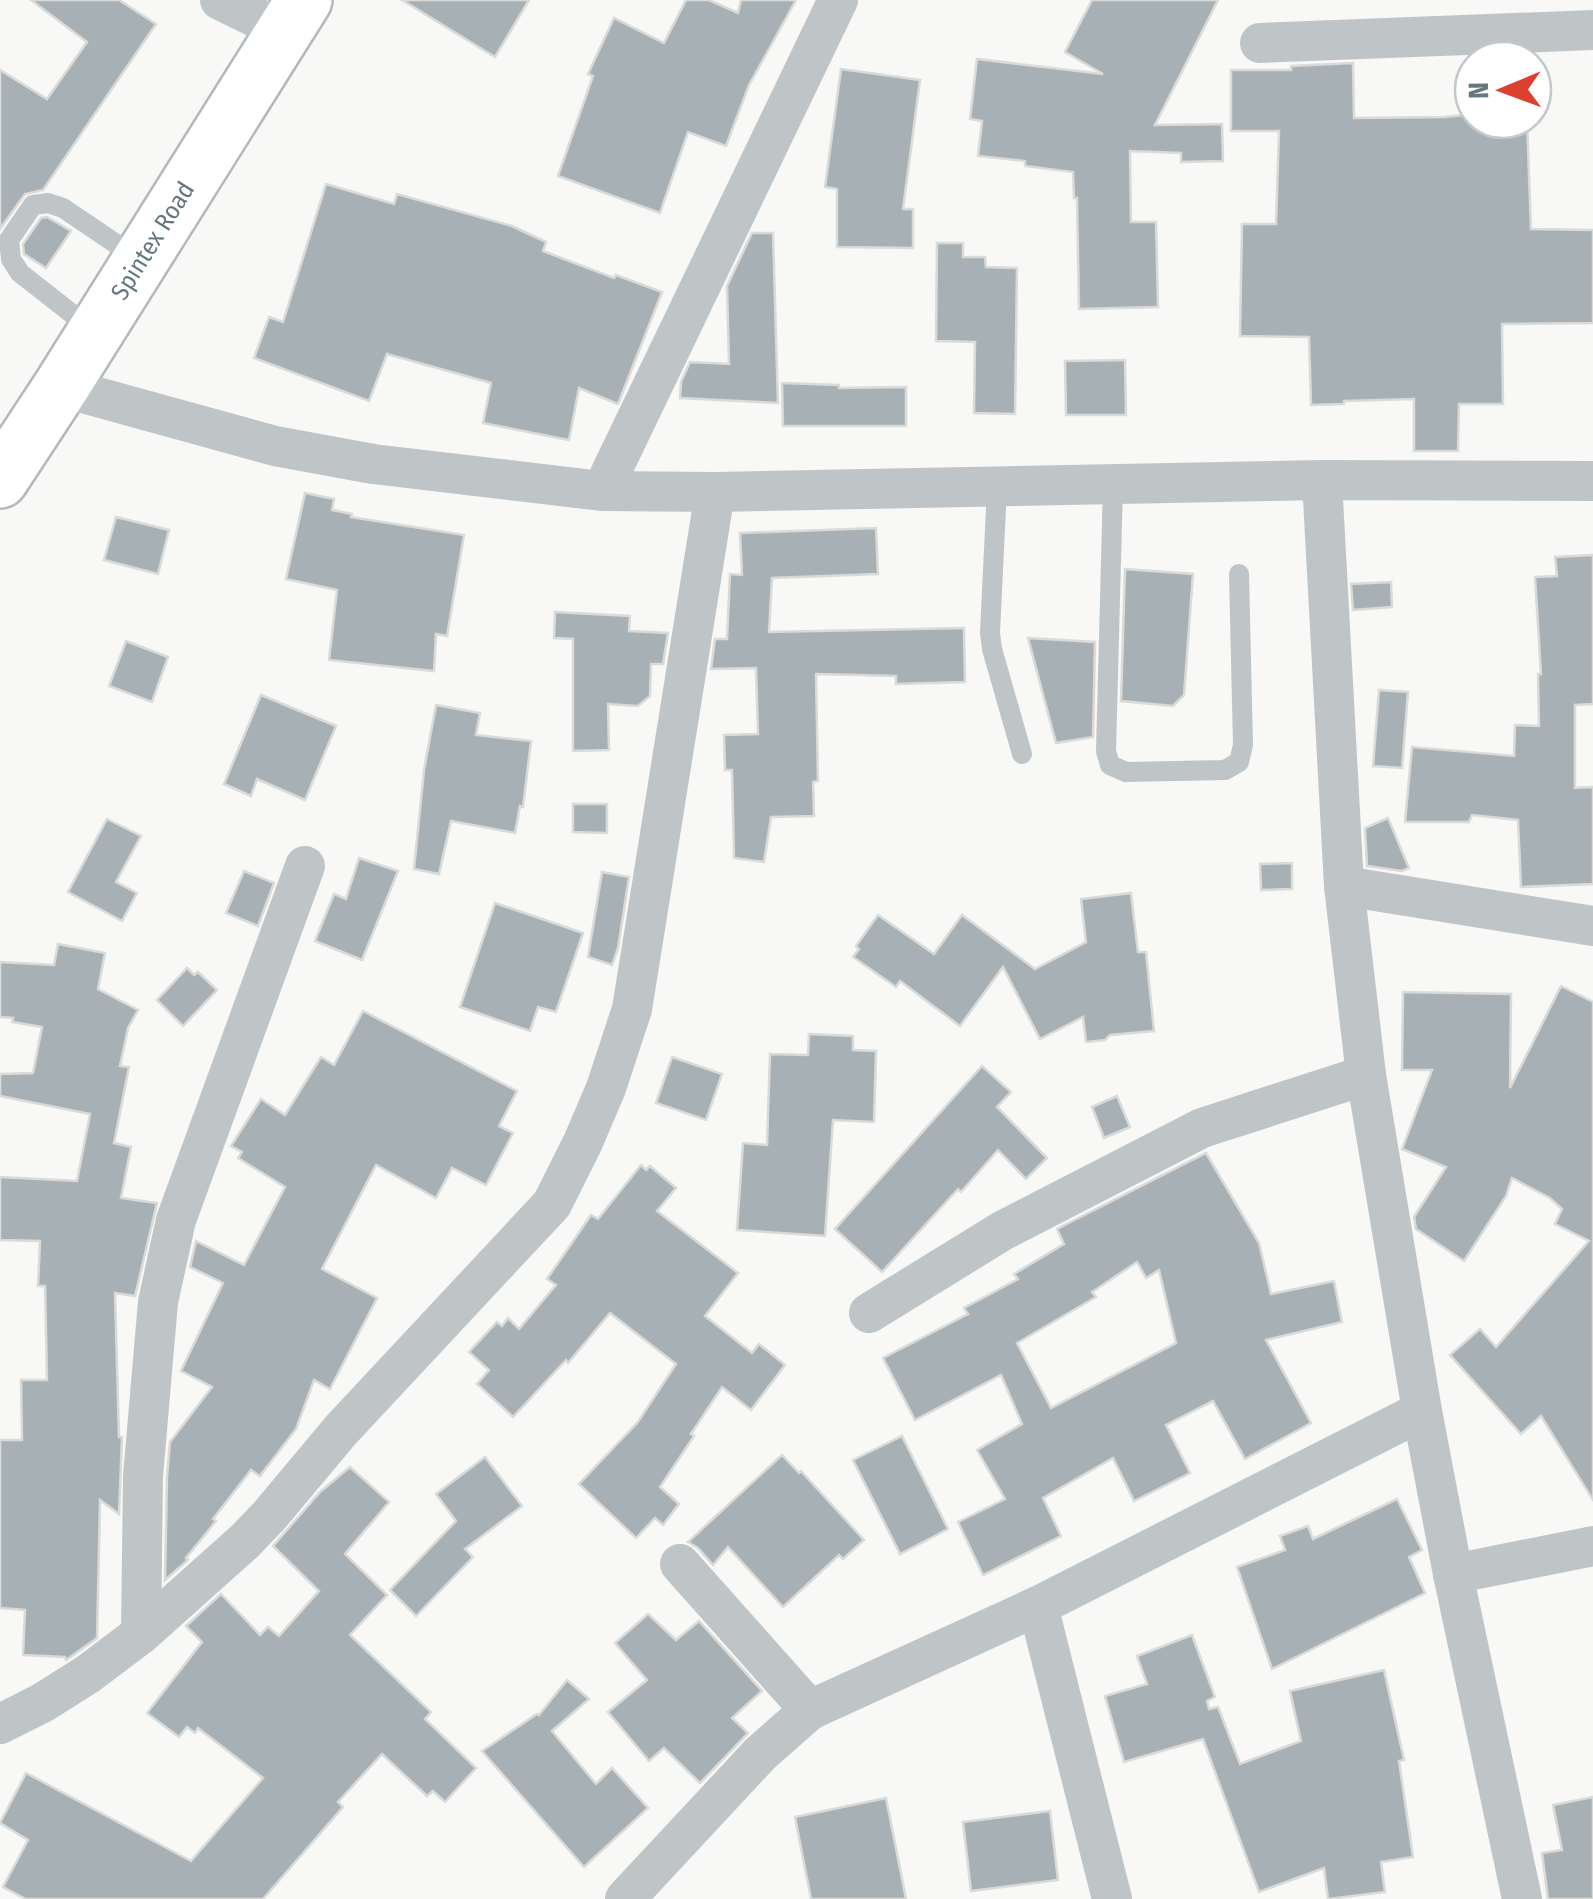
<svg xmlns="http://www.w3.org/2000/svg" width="1593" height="1899" font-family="'Fira Sans Condensed',sans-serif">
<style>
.building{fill:#a7b1b5;stroke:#dadad8;stroke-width:2.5;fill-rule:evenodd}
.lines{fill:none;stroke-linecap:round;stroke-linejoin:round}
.secondary-casing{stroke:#b2b9bc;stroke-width:60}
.lane{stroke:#bfc5c7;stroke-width:20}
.street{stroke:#bfc5c7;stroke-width:40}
.secondary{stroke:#fff;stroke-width:55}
.labels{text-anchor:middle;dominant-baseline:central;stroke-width:10;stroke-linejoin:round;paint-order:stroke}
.street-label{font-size:25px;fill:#65787f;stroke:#fff}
</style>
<rect width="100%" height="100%" fill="#f8f8f6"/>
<g class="building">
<polygon points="31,0 119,0 156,24 43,190 25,194 0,229 0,70 47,99 87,42"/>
<polygon points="402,0 529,0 495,57"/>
<polygon points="686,0 709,0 738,13 741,0 796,0 749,85 726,146 688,132 660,213 558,176 593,76 588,74 614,18 664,43"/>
<polygon points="1092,0 1218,0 1155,125 1222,124 1223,161 1181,162 1181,153 1130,151 1131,222 1156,222 1158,307 1079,309 1077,198 1074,198 1073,172 1025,166 1025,161 978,156 982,121 970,119 977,59 1103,74 1065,52"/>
<polygon points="1353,63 1354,118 1445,117 1473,114 1473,120 1527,120 1531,229 1593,230 1593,323 1502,324 1503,404 1459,404 1458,451 1414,451 1414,399 1344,401 1344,404 1311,405 1309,337 1240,336 1242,224 1276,224 1279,131 1231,131 1231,70 1291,70 1291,66"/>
<polygon points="841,69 920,80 903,209 913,209 913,248 837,247 837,189 825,187"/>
<polygon points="326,184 394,204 397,194 512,226 546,242 543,251 614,278 616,275 662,292 618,404 579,388 569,440 483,423 491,383 387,354 369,401 254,358 269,317 283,322"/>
<polygon points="47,217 71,231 46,268 24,254 23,244 41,218"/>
<polygon points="752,233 773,233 778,403 680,398 681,382 690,362 729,364 727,286"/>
<polygon points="937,243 963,243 963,257 985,257 986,267 1017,268 1015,414 974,413 975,342 936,341"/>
<polygon points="1125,360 1126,415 1066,415 1065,361"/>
<polygon points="782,383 839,385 839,388 906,387 906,426 783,426"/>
<polygon points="305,493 334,499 332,510 352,514 351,517 464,535 447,636 436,634 434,671 329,660 337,590 286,579"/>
<polygon points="116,517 169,530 158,574 104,560"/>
<polygon points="876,528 878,574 772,578 769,632 964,628 965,682 896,684 896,676 816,674 818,781 813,782 814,816 771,817 764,862 734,858 732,770 725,770 724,735 758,734 756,668 711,669 715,639 727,639 730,574 742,575 740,533"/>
<polygon points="1593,555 1593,704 1575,705 1575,788 1593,787 1593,884 1521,887 1518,820 1472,815 1469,822 1405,822 1412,747 1514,756 1515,725 1539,726 1538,674 1541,674 1535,577 1557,576 1555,557"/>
<polygon points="1125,569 1193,574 1184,695 1173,706 1121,701"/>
<polygon points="1391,582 1392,607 1353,610 1351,584"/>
<polygon points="555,612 630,616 629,631 668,633 663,664 651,664 650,696 638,706 608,704 609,750 573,751 573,639 554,638"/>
<polygon points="1028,638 1095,642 1093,737 1056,743"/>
<polygon points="126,641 168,657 152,702 109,686"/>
<polygon points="1379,690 1408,692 1402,768 1373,766"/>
<polygon points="261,695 336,726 305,800 257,779 251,796 224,784"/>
<polygon points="436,705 480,713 476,735 531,741 523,807 520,806 515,833 451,821 439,874 414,869 424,770"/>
<polygon points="573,804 607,804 607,833 573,832"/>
<polygon points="1388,818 1409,868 1402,871 1367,866 1365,828"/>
<polygon points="107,819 141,836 116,882 137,893 122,921 68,892"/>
<polygon points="359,858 398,871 362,960 315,941 334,894 346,899"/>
<polygon points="1292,863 1292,889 1261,890 1260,864"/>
<polygon points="244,871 274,883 258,926 226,913"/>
<polygon points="602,872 629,877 618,948 612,965 588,957"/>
<polygon points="1131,893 1138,952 1146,952 1154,1031 1110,1035 1105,1040 1086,1042 1083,1017 1040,1039 1003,967 960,1026 900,981 896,987 853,957 859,949 856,946 878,915 934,954 962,915 1035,969 1086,942 1081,899"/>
<polygon points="495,903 583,933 556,1012 538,1007 530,1031 460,1007"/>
<polygon points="58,944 105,953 98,989 138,1010 128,1028 120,1066 129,1067 114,1143 131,1147 121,1198 157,1203 135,1296 115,1293 119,1437 122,1437 119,1514 100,1500 97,1638 66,1660 65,1657 23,1655 25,1610 0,1608 0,1440 22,1440 21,1380 47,1380 45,1286 38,1286 40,1241 0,1240 0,1177 77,1181 90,1114 0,1096 0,1074 33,1073 42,1027 12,1022 13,1018 0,1017 0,962 54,965"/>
<polygon points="187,968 194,975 198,972 217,990 183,1026 157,1000"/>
<polygon points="1561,986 1593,1002 1593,1500 1541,1416 1521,1434 1450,1355 1480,1329 1496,1347 1589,1241 1555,1224 1562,1209 1550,1198 1512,1178 1506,1196 1464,1261 1416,1229 1414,1217 1446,1167 1402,1149 1432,1070 1402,1070 1403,992 1511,994 1510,1088"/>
<polygon points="363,1011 517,1091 499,1126 513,1133 486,1185 452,1168 436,1198 376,1165 322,1269 377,1298 330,1389 314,1380 296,1429 260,1476 251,1470 213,1519 216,1521 186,1558 188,1560 165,1580 167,1477 170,1442 212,1387 181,1371 223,1283 190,1267 196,1241 244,1265 285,1187 238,1158 242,1152 231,1146 261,1099 285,1115 321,1057 334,1065"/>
<polygon points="809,1034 853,1036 853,1050 876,1051 874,1122 833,1120 825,1236 737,1230 743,1143 767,1145 770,1054 808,1055"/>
<polygon points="672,1057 722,1074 706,1120 656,1103"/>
<polygon points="982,1066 1011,1092 997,1107 1047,1158 1026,1179 998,1150 961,1192 958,1189 882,1272 835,1229"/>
<polygon points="1117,1096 1130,1127 1104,1138 1092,1107"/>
<path d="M 1206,1153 L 1259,1243 L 1271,1294 L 1334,1281 L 1342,1322 L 1266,1340 L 1311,1423 L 1245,1459 L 1213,1401 L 1166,1425 L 1190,1473 L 1134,1501 L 1113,1458 L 1043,1498 L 1061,1536 L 983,1575 L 958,1522 L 1005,1499 L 977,1450 L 1022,1424 L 1001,1375 L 915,1420 L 883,1358 L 968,1314 L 964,1308 L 1018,1279 L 1014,1274 L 1064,1244 L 1057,1229 ZM 1137,1262 L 1146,1278 L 1159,1270 L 1176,1343 L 1051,1408 L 1017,1343 L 1096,1297 L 1092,1292 Z"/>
<polygon points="641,1165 646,1170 650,1166 676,1188 657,1211 738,1273 705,1316 752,1353 759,1344 785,1365 751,1410 722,1387 691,1434 694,1436 660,1487 679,1504 663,1525 655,1518 636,1538 579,1484 638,1422 676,1364 610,1313 568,1363 566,1360 513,1417 477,1384 489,1370 469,1352 497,1322 502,1326 508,1318 519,1329 556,1285 547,1279 591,1215 598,1219"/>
<polygon points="902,1436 948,1529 900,1554 853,1460"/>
<polygon points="782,1455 799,1473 801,1471 864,1540 843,1559 839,1555 783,1607 728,1547 713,1565 698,1548 688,1542"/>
<polygon points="485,1457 522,1506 465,1549 473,1557 416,1616 390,1590 456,1521 436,1494"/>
<polygon points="350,1467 389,1502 345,1554 387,1595 350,1635 431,1712 425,1719 476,1768 445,1802 433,1791 427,1796 382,1754 338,1802 343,1807 263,1899 26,1899 3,1887 28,1840 0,1823 26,1773 191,1861 263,1778 198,1728 195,1733 187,1727 179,1737 147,1713 202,1642 186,1626 221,1594 260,1635 268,1627 279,1636 319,1591 273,1546 320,1492"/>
<polygon points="1397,1499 1422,1550 1409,1557 1425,1593 1272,1669 1237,1567 1285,1550 1280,1536 1308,1526 1313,1539"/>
<polygon points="648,1614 676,1640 699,1621 762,1691 732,1718 748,1733 700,1783 664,1748 649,1761 608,1712 647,1680 615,1643"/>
<polygon points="1192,1635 1215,1697 1207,1701 1209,1709 1218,1707 1240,1764 1301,1741 1290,1691 1384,1670 1404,1760 1399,1761 1413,1857 1381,1862 1385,1892 1328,1899 1324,1868 1259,1892 1203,1739 1124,1762 1105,1696 1147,1684 1137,1656"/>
<polygon points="567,1680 589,1699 552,1731 596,1784 612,1768 648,1808 584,1867 482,1751 537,1714 539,1715"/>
<polygon points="1593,1797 1593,1899 1548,1899 1542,1853 1562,1850 1553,1805"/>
<polygon points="886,1798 906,1899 811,1899 795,1817"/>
<polygon points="1050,1811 1058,1880 971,1891 963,1822"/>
</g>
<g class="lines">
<defs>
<polyline id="secondary" points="0,480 61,387 304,0"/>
</defs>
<use href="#secondary" class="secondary-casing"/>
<g class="lane">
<polyline points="94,331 20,273 11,259 9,240 33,205 48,203 63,208 140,260"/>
<polyline points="1113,485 1106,751 1110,765 1126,772 1225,770 1239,762 1243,745 1239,574"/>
<polyline points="997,487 990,633 992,649 1022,754"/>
</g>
<g class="street">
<polyline points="220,0 284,31"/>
<polyline points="1260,43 1593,30"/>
<polyline points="61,387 275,446 373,464 602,491 715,492 1322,480 1593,481"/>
<polyline points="1322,480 1344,886 1366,1075 1422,1411 1453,1574 1522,1899"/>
<polyline points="602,491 838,0"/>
<polyline points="1344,886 1593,926"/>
<polyline points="869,1313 1002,1231 1202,1128 1366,1075"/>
<polyline points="680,1564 810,1710"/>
<polyline points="1453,1574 1593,1546"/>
<polyline points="1038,1606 1112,1899"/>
<polyline points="141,1634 143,1476 158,1302 176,1220 305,866"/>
<polyline points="0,1724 42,1703 88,1674 141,1634 245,1541 269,1516 341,1430 552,1204 583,1142 606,1088 632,1009 715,492"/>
<polyline points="625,1899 761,1753 810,1710 1038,1606 1422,1411"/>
</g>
<use href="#secondary" class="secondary"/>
</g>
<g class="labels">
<g class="street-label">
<text transform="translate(153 241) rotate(-58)">Spintex Road</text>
</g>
</g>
<g transform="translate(1503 90) rotate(269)"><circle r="48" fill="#ffffff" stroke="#c1c9cc" stroke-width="2.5"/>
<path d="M0-8L18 38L0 25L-18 38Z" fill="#da4133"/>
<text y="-15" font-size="28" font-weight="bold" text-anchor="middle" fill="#65787f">N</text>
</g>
</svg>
